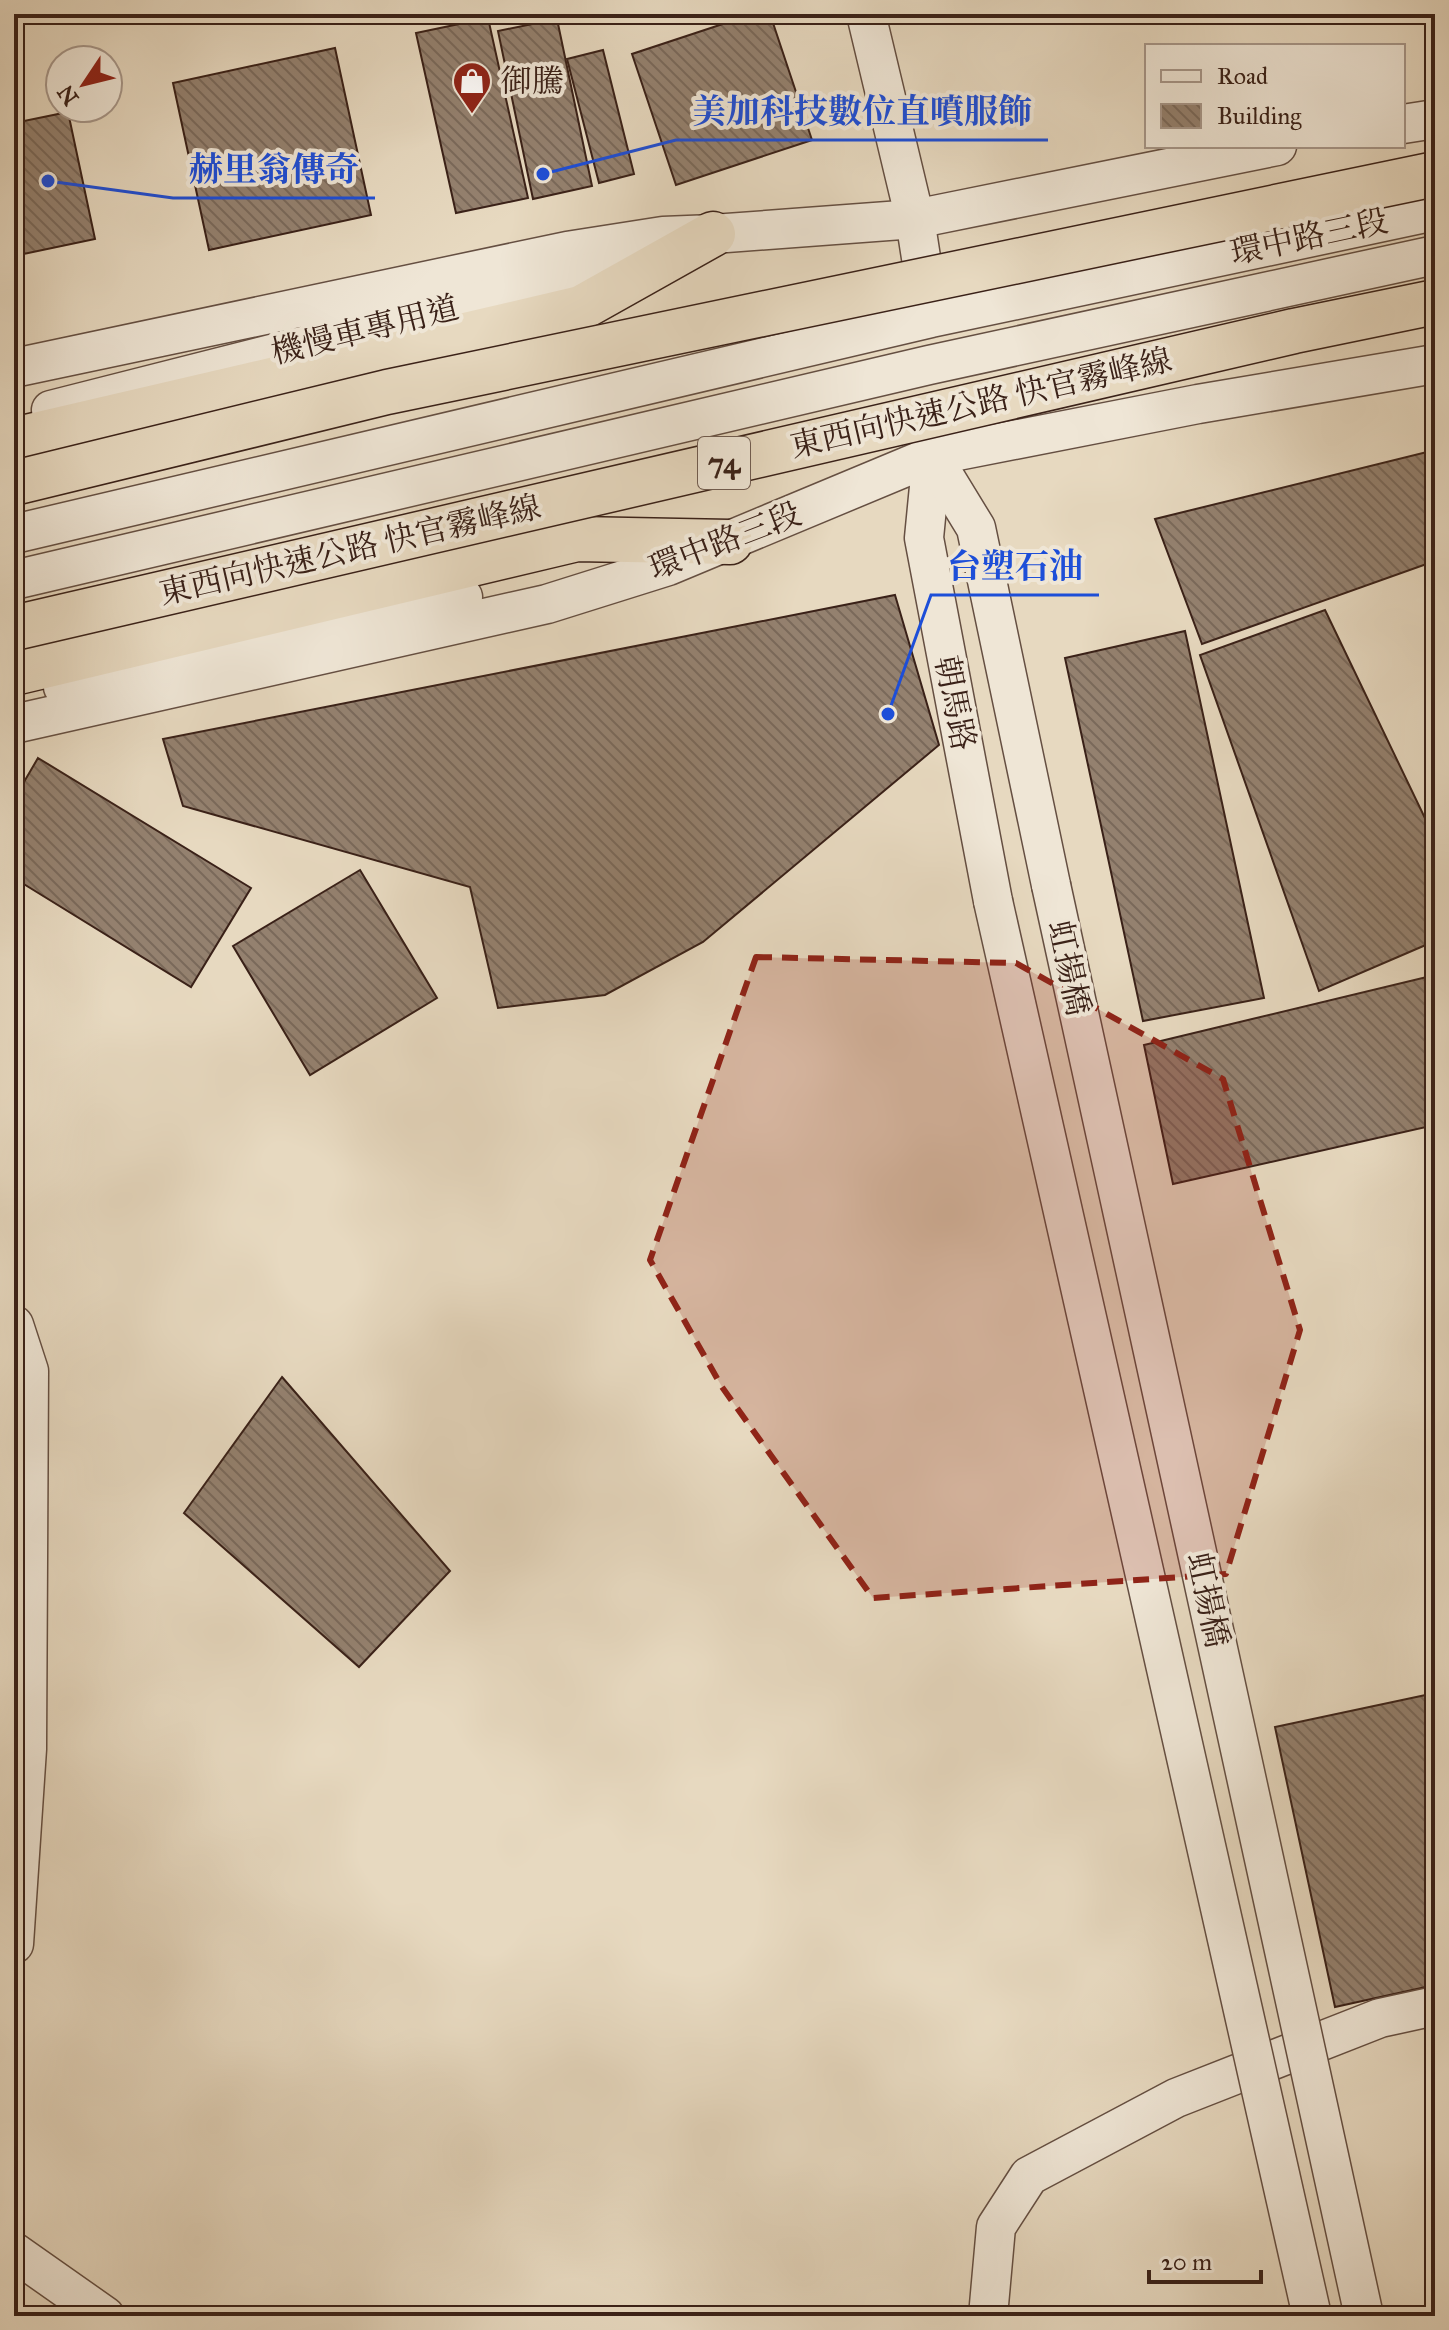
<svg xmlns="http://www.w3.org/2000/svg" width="1449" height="2330" font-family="'IM FELL Great Primer','Noto Serif TC',serif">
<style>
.building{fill:url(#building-back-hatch);stroke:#3a2118;stroke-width:2}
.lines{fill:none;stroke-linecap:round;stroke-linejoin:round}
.minor-casing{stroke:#654f42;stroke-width:41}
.highway-casing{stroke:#3a2118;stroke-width:47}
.minor{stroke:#efe6d6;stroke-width:38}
.highway{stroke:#e7d9c0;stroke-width:44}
.minor-bridge-casing{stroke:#654f42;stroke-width:41;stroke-linecap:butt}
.highway-bridge-casing{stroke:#3a2118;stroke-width:47;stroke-linecap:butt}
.minor-bridge{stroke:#efe6d6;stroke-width:38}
.highway-bridge{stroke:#e7d9c0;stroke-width:44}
.marked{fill:#8f2418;fill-opacity:0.2;stroke:#8f2418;stroke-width:6;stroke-dasharray:16 10;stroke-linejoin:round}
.labels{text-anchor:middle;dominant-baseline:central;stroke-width:8;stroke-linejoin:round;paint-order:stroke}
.shield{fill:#efe6d6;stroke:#705c51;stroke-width:2}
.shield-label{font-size:30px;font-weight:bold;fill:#3a2118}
.poi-label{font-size:32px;fill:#3a2118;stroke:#efe6d6;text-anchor:start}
.street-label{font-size:32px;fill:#3a2118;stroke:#efe6d6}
.leader{fill:none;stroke:#1d4ed8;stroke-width:3}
.callout-dot{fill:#1d4ed8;stroke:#efe6d6;stroke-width:3}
.callout-label{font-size:34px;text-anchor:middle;font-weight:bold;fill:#1d4ed8;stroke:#efe6d6;stroke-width:8;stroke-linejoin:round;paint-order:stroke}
</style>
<defs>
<pattern id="building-back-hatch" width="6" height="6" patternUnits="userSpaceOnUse" patternTransform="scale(2)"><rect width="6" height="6" fill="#94816f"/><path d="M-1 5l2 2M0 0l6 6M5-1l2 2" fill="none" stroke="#7a695a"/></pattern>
</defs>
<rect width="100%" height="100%" fill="#e7d9c0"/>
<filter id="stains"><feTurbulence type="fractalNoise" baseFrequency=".0025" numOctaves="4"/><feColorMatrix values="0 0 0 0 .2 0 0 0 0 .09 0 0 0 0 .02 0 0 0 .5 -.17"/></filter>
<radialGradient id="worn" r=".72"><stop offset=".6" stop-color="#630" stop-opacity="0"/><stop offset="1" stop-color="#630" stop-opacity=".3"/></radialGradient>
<g class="building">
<polygon points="753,14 770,14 812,140 676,185 632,54"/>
<polygon points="488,18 528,198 456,213 416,33"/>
<polygon points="557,19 592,186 533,199 498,31"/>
<polygon points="335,48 371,215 209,250 173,83"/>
<polygon points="603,50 634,174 599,183 567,59"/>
<polygon points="68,112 95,239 14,256 14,123"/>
<polygon points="1435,450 1435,561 1202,644 1155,519"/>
<polygon points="895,595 939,745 703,942 605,995 498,1008 470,887 183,806 163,739"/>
<polygon points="1325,610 1435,839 1435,941 1319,991 1200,655"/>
<polygon points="1185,631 1264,998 1143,1021 1065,658"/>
<polygon points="38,758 251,888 191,987 14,878 14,799"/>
<polygon points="360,870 437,998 310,1075 233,946"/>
<polygon points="1435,975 1435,1125 1173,1184 1144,1045"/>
<polygon points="282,1377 450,1571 359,1667 184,1513"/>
<polygon points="1435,1693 1435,1727 1431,1728 1435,1748 1435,1985 1335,2007 1275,1727"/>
</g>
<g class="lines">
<defs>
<g id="minor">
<polyline points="866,14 915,219 929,309"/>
<polyline points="1403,124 1435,119"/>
<polyline points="14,368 567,251 663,236 713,234 915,219 1277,146"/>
<polyline points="51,410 586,274 627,261"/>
<polyline points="931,435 932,456 924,538 993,901"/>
<polyline points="932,456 976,528 1051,885"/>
<polyline points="14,534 931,318 1435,211"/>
<polyline points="14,580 929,365 1435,255"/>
<polyline points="63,687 308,626 463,597"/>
<polyline points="14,724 547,604 668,566 932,456 1198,404 1435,364"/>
<polyline points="14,1325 29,1371 27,1749 14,1944"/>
<polyline points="14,2252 105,2316"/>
<polyline points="988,2316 996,2227 1029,2176 1176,2098 1380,2018 1435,2006"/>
</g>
<g id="highway">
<polyline points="14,440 581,308 713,234"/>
<polyline points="14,673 577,539 730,542"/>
</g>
</defs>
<use href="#minor" class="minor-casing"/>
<use href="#highway" class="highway-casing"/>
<use href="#minor" class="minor"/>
<use href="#highway" class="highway"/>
<defs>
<g id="minor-bridge">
<polyline points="1051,885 1364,2316"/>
<polyline points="993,901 1312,2316"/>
</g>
<g id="highway-bridge">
<polyline points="14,483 387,392 1435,174"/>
<polyline points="14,628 1294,331 1435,302"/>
</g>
</defs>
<use href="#minor-bridge" class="minor-bridge-casing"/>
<use href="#highway-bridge" class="highway-bridge-casing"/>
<use href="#minor-bridge" class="minor-bridge"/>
<use href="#highway-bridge" class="highway-bridge"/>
</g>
<path class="marked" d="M 756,957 L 1016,963 L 1223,1079 L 1300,1330 L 1226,1574 L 873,1598 L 722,1387 L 650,1260 Z"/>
<defs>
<symbol id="shop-pin" viewBox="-11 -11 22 30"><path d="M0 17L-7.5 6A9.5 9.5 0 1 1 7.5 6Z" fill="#8f2418" stroke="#efe6d6"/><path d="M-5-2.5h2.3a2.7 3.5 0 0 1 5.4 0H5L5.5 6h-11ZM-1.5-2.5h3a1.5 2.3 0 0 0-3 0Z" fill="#fff"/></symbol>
</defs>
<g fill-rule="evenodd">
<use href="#shop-pin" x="450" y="59" width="44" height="60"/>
</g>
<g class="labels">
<rect class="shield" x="698" y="437" width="52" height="52" rx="6"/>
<g class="shield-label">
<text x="724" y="463">74</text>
</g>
<g class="poi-label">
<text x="500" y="81">御騰</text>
</g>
<g class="street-label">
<text transform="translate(1309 237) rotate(-12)">環中路三段</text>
<text transform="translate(365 330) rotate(-14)">機慢車專用道</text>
<text transform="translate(981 403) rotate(-13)">東西向快速公路 快官霧峰線</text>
<text transform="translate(725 541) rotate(-21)">環中路三段</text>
<text transform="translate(350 550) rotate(-13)">東西向快速公路 快官霧峰線</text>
<text transform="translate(955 703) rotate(79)">朝馬路</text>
<text transform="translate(1069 968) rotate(78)">虹揚橋</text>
<text transform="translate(1208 1600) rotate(78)">虹揚橋</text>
</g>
</g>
<path class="leader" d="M543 174L676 140H1048M48 181L173 198H375M888 714L931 595H1099"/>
<g class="callout-dot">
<circle cx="543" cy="174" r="8"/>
<circle cx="48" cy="181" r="8"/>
<circle cx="888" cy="714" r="8"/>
</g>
<g class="callout-label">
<text x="862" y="123">美加科技數位直噴服飾</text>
<text x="274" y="181">赫里翁傳奇</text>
<text x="1015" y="578">台塑石油</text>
</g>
<rect width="1449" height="2330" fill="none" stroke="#e7d9c0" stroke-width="48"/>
<rect x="16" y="16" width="1417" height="2298" fill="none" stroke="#3a2118" stroke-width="4"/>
<rect x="24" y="24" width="1401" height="2282" fill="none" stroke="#3a2118" stroke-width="2"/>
<rect x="1145" y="44" width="260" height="104" fill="#efe6d6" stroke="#a7978a" stroke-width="2"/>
<rect x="1161" y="70" width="40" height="12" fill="#efe6d6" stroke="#a7978a" stroke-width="2"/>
<text x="1217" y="84" font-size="24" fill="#3a2118">Road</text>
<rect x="1161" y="104" width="40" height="24" fill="url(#building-back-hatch)" stroke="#a7978a" stroke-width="2"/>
<text x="1217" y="124" font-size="24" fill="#3a2118">Building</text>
<g transform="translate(84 84) rotate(235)"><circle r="38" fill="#efe6d6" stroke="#a7978a" stroke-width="2"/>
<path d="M0-6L14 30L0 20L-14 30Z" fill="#8f2418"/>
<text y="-12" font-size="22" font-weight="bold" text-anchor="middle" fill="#3a2118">N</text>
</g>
<path d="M1149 2270v12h112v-12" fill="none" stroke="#3a2118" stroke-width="4"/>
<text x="1161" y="2270" font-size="24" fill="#3a2118" stroke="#efe6d6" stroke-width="6" paint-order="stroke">20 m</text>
<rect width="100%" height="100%" filter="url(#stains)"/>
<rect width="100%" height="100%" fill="url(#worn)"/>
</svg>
